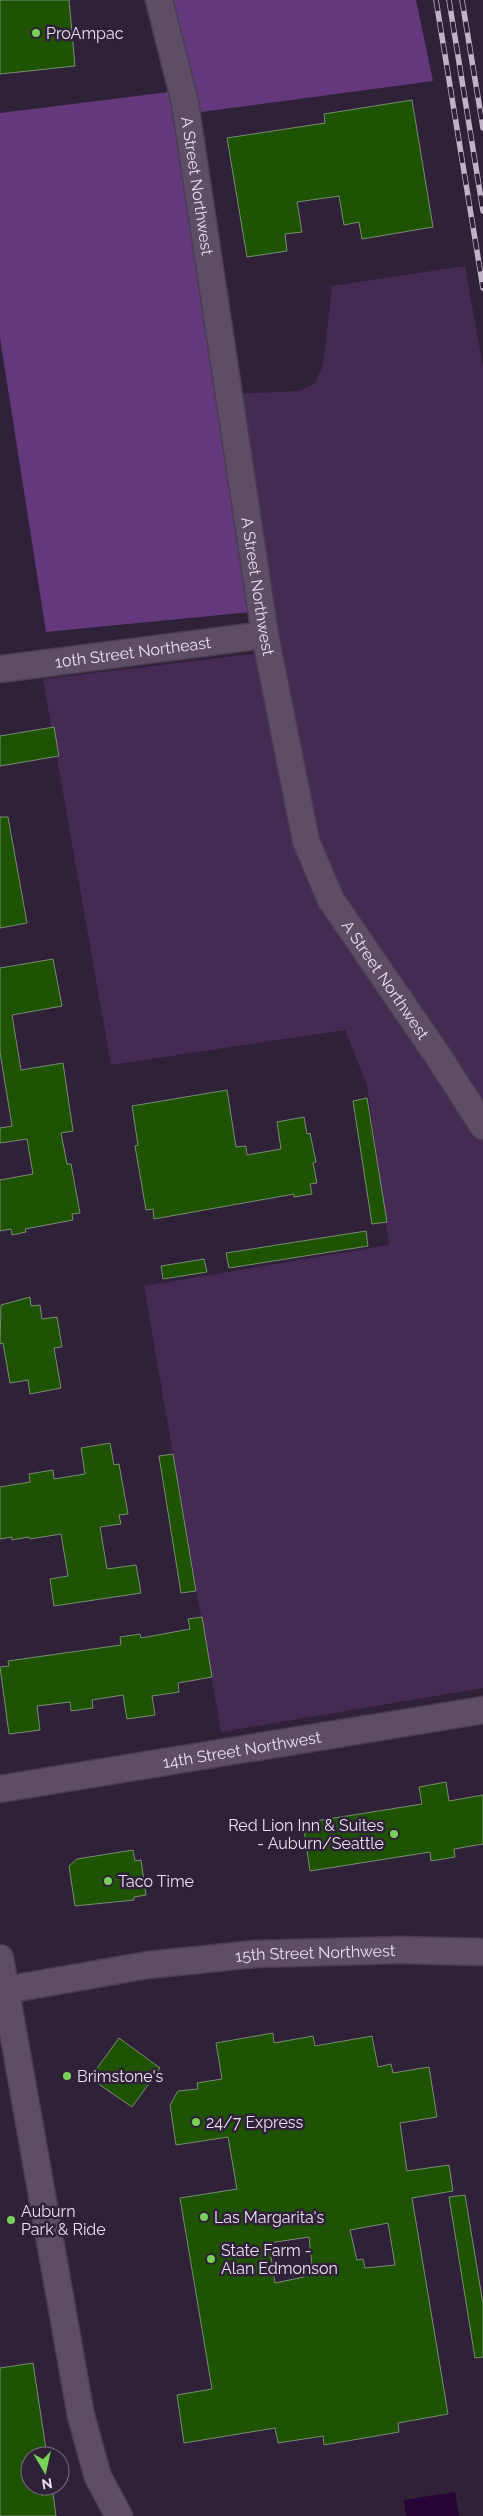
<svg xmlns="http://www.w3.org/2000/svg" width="483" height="2516" font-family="Raleway,sans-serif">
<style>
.green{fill:#452a54}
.forest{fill:#63387c}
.water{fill:#270537}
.building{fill:#1f5304;stroke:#788c72;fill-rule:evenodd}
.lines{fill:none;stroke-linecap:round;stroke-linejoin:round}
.secondary-casing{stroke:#493d50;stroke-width:29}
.secondary{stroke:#5d4d67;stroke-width:26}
.rail-casing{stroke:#beb4c5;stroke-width:5.5}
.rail{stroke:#2f2137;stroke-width:4;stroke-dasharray:11;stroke-linecap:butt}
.poi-dot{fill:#79d158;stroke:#2f2137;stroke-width:2}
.labels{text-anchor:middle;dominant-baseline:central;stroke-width:5;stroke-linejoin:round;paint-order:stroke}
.poi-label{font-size:16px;fill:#e8e0ef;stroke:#2f2137;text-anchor:start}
.street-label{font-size:16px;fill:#e8e0ef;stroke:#2f2137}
</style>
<rect width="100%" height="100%" fill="#2f2137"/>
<polygon class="green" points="465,266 483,367 483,1688 221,1732 144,1286 389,1245 367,1085 345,1030 111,1065 43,679 269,652 229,394 299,391 315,383 323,365 332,286"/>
<polygon class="forest" points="173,0 416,0 433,81 186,114 262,611 46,632 0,338 0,113 193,89"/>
<polygon class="water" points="455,2492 459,2516 406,2516 404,2500"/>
<g class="building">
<polygon points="0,0 69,0 75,66 0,74"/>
<polygon points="412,100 433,227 362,239 359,222 344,225 339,196 297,202 302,232 285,234 287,251 247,257 227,138 325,123 324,114"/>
<polygon points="54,727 59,756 0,766 0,736"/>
<polygon points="0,817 8,817 27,923 0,928"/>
<polygon points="53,959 62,1006 12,1015 21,1070 63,1063 73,1131 61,1133 67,1164 71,1164 80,1213 72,1214 73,1220 25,1229 26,1232 12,1235 11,1229 0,1231 0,1180 33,1174 27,1139 0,1143 0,1128 12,1126 0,1052 0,968"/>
<polygon points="227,1090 236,1147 246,1146 247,1155 281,1149 277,1122 304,1117 307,1134 310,1133 316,1162 313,1163 317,1183 310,1184 312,1194 294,1197 294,1194 154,1219 153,1209 146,1210 135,1146 138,1145 132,1106"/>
<polygon points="367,1098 387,1222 372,1224 353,1101"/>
<polygon points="366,1231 368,1246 229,1268 226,1253"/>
<polygon points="204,1259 207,1272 163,1279 161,1266"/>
<polygon points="30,1297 31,1306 40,1305 42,1319 57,1317 62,1347 54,1348 61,1388 30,1394 28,1380 10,1383 3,1343 0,1344 1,1305"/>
<polygon points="110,1443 114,1465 119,1464 128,1514 119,1515 121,1524 100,1527 107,1569 136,1565 141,1593 54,1606 50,1579 68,1576 61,1534 30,1539 29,1537 12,1540 12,1537 0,1539 0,1487 30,1482 29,1474 53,1470 54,1479 85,1474 81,1448"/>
<polygon points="173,1454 196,1591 181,1593 159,1456"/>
<polygon points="202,1617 212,1677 178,1683 179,1692 152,1696 155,1715 127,1719 123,1695 92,1700 93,1708 71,1711 70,1702 37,1706 40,1730 9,1734 0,1667 9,1666 8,1661 121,1645 120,1637 140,1634 141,1638 190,1629 188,1619"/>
<polygon points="446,1782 449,1801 483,1795 483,1844 454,1849 455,1857 431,1861 430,1852 310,1871 303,1823 422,1804 419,1787"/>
<polygon points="133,1850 135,1861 141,1860 146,1895 134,1897 134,1900 75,1906 69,1866 77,1859"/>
<path d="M 273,2033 L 274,2043 L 313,2036 L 315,2046 L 372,2036 L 378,2067 L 391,2064 L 393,2073 L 429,2067 L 437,2117 L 400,2123 L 407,2171 L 449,2165 L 453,2191 L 412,2198 L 448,2414 L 398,2423 L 399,2432 L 324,2445 L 323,2436 L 278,2443 L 275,2428 L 184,2443 L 177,2395 L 212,2389 L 180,2198 L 237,2189 L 228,2137 L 176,2145 L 170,2105 L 178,2091 L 198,2089 L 197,2083 L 222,2079 L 216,2043 ZM 388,2223 L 395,2265 L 365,2268 L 363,2259 L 357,2260 L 350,2230 ZM 309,2237 L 312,2265 L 303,2267 L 304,2277 L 275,2283 L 269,2243 Z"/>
<polygon points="119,2038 160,2068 132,2107 90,2078"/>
<polygon points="465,2195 483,2304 483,2357 475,2358 449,2197"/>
<polygon points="33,2363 47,2456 30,2456 30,2486 52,2486 56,2516 0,2516 0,2368"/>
</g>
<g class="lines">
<defs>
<g id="secondary">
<path id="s1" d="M 159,0 L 185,103 L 265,635 L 306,841 L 331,900 L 438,1056 L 483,1126"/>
<path id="s2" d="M 0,669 L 265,635"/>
<path id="s3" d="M 0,1789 L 483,1710"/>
<polyline points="0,1958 81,2416 98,2477 119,2516"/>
<path id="s4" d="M 0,1991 L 148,1965 L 255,1954 L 400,1950 L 483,1952"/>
</g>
</defs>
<use href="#secondary" class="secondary-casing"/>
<use href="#secondary" class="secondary"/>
<defs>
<g id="rail">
<polyline points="436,0 483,288"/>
<polyline points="449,0 483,211"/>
<polyline points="462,0 483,128"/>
</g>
</defs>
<use href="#rail" class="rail-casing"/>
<use href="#rail" class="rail"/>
</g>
<g class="poi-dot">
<circle cx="36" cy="33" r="5"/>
<circle cx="394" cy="1834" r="5"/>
<circle cx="108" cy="1881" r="5"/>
<circle cx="67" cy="2076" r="5"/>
<circle cx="196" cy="2122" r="5"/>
<circle cx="204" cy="2217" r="5"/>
<circle cx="11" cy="2220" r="5"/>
<circle cx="211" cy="2259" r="5"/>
</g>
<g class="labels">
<g class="poi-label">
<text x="46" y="33">ProAmpac</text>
<text x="384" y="1825" text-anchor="end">Red Lion Inn &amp; Suites<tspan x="384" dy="18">- Auburn/Seattle</tspan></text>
<text x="118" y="1881">Taco Time</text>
<text x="77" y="2076">Brimstone's</text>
<text x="206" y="2122">24/7 Express</text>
<text x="21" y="2211">Auburn<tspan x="21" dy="18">Park &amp; Ride</tspan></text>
<text x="214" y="2217">Las Margarita's</text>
<text x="221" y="2250">State Farm -<tspan x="221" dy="18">Alan Edmonson</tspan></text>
</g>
<g class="street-label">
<text stroke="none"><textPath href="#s1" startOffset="190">A Street Northwest</textPath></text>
<text stroke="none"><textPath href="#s1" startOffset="595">A Street Northwest</textPath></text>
<text stroke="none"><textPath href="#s2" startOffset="134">10th Street Northeast</textPath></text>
<text stroke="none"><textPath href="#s1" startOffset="1015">A Street Northwest</textPath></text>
<text stroke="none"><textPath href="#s3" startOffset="245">14th Street Northwest</textPath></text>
<text stroke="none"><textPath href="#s4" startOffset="318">15th Street Northwest</textPath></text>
</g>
</g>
<g transform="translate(45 2471) rotate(171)"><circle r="24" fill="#2f2137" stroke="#796d81"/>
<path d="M0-4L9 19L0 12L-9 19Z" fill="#79d158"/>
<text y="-8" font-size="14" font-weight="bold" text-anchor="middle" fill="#e8e0ef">N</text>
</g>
</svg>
